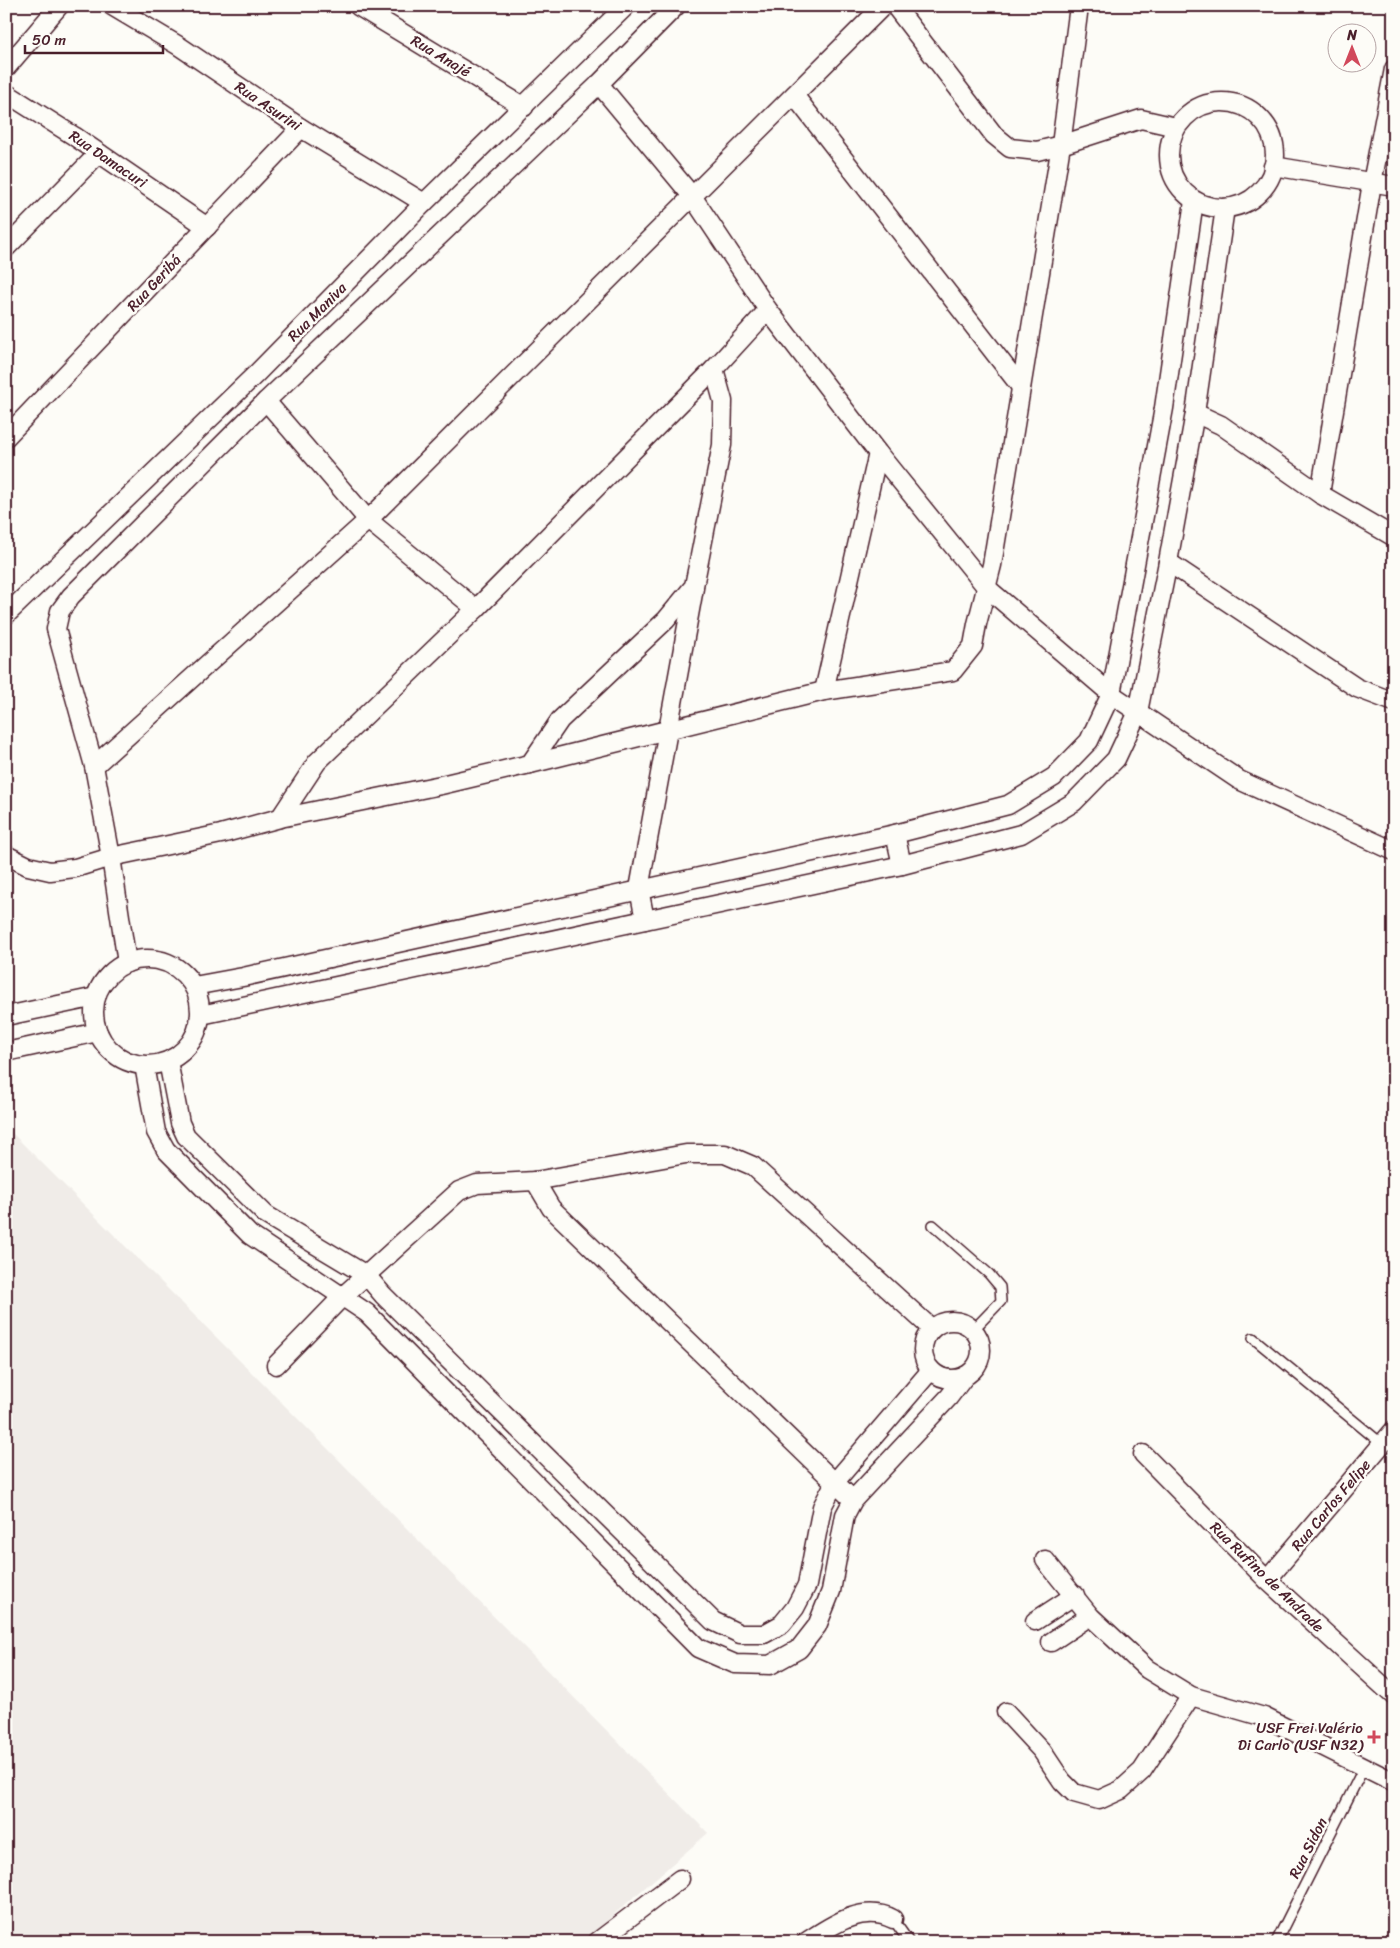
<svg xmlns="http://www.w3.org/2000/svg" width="1400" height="1948" font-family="Sriracha,sans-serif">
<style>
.built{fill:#f0ece8}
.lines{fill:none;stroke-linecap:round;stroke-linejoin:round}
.service-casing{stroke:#4a1f2b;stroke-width:12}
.minor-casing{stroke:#4a1f2b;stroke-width:21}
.service{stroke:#fdfcf7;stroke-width:9}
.minor{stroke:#fdfcf7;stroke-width:18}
.poi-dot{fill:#d1495b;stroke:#fdfcf7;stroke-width:2}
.labels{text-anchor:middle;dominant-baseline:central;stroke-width:5;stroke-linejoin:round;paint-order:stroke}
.street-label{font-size:15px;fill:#4a1f2b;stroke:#fdfcf7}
.poi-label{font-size:15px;fill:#4a1f2b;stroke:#fdfcf7;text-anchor:end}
</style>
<rect width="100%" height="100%" fill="#fdfcf7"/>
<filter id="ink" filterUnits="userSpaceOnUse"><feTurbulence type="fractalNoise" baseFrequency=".02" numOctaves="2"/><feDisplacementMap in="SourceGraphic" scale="10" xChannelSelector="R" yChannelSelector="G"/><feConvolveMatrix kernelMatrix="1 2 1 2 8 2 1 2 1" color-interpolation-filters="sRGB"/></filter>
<g filter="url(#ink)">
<polygon class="built" points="6,1127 329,1450 708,1833 582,1942 6,1942"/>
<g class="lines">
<defs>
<g id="service">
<polyline points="933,1225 989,1274 1000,1287 1001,1301 973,1330"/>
<polyline points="1253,1338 1382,1444"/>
<polyline points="893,1919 909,1942"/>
<polyline points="1276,1942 1364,1767"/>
</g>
<g id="minor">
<polyline points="112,6 179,46 301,128 424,203"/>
<polyline points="358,6 524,107"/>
<polyline points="895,6 994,135 1010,148 1037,151 1061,145 1141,119 1176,127"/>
<polyline points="6,68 59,6"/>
<polyline points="599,84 692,196 768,310 878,453 987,588 1111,694 1239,780 1394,851"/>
<polyline points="6,93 74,136 207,227"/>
<polyline points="794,95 1021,387"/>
<circle cx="1222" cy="155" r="53"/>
<polyline points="1273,166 1394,186"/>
<polyline points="6,248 99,153"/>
<polyline points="266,401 368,520 476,609"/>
<polyline points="1195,413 1221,425 1320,494 1394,537"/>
<polyline points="6,437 301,128"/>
<polyline points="1320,494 1372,183 1394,69"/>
<polyline points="1168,562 1357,688 1394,702"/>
<polyline points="6,615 256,374 424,203 626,6"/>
<polyline points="824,691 878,453"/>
<polyline points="530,764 824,691 953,671 973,646 977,624 992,565 1061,145 1079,6"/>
<polyline points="94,766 368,520 883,6"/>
<polyline points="280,818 317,762 476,609 714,369 768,310"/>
<polyline points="895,834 902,865"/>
<polyline points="6,855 28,866 50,871 75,868 111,857 221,834 280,818 441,785 530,764 560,720 666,620 694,586 722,445 723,401 714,369"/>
<polyline points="645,920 639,889 694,588"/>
<circle cx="147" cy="1012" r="53"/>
<polyline points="127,963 111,857 94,766 56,629 60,611 71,596 266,401 599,84 676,6"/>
<polyline points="194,986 243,977 895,834 1008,805 1054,777 1089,741 1111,694 1164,408 1194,201"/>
<polyline points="201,1015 902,865 1021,834 1074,802 1116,759 1138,712 1168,562 1195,413 1225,208"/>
<polyline points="6,1016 96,997"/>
<polyline points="6,1052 98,1032"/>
<polyline points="168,1061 180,1123 186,1136 266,1215 366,1275 383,1295 713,1621 740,1634 764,1634 782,1624 795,1608 807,1585 822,1507 835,1482 931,1370"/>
<polyline points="144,1065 156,1132 166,1150 250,1235 367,1313 698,1648 735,1664 770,1665 799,1649 817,1626 831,1591 845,1515 853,1500 949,1397 965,1376"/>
<polyline points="535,1181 551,1208 853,1500"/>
<circle cx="952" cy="1350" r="29"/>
<polyline points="276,1365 342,1297 459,1191 477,1184 535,1181 686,1154 725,1154 753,1166 932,1329"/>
<polyline points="1143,1454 1267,1580 1394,1696"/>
<polyline points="1045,1560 1090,1616 1147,1669 1191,1696 1264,1717 1394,1782"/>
<polyline points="1267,1580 1394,1430"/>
<polyline points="1035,1621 1075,1595"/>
<polyline points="1051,1642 1090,1616"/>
<polyline points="1006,1712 1042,1751 1062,1781 1074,1793 1099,1800 1121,1790 1142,1771 1191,1696"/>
<polyline points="597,1942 680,1879"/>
<path d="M 806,1942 C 831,1926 862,1903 893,1919"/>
</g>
</defs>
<use href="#service" class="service-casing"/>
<use href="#minor" class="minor-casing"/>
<use href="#service" class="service"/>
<use href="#minor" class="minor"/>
</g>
</g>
<path class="poi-dot" d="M1371.5 1729.5h5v5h5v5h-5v5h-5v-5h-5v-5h5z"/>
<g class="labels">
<g class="street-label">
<text transform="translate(441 56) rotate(31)">Rua Anajé</text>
<text transform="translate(268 106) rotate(34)">Rua Asurini</text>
<text transform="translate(108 159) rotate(34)">Rua Damacuri</text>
<text transform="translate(154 283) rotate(-47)">Rua Geribá</text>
<text transform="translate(317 312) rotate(-45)">Rua Maniva</text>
<text transform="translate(1331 1505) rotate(-50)">Rua Carlos Felipe</text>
<text transform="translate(1267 1577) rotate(44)">Rua Rufino de Andrade</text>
<text transform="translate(1308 1848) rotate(-63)">Rua Sidon</text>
</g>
<g class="poi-label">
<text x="1363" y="1728">USF Frei Valério<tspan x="1363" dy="17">Di Carlo (USF N32)</tspan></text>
</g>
</g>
<rect width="1400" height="1948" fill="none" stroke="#fdfcf7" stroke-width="25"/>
<rect x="12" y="12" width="1375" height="1923" fill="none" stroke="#4a1f2b" stroke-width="2" filter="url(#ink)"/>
<g transform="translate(1352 48)"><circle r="24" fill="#fdfcf7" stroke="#b5a4a5"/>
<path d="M0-4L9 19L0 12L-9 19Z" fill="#d1495b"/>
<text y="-8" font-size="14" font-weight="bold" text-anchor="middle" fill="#4a1f2b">N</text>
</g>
<path d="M25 45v8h138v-8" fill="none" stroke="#4a1f2b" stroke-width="2.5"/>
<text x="32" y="45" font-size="15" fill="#4a1f2b" stroke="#fdfcf7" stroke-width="4" paint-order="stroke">50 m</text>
</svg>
